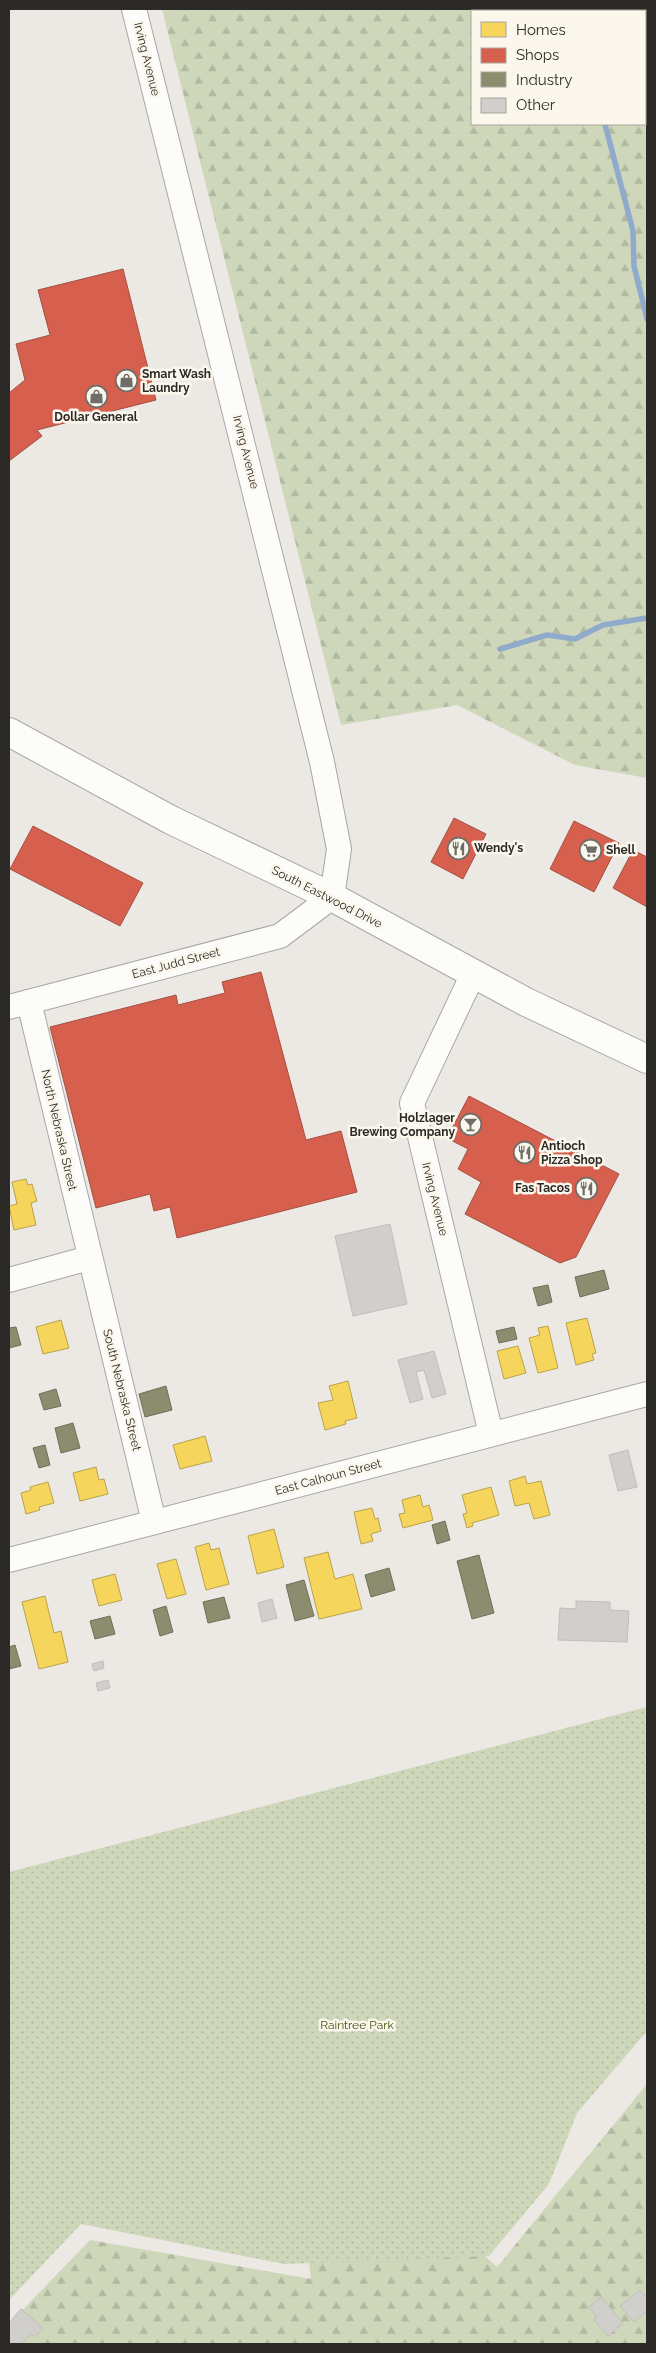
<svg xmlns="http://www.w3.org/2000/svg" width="656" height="2353" font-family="Raleway,sans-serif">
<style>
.forest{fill:url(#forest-firs);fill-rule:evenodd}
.park{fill:url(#park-dots)}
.homes{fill:#f6d55c;stroke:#b9a24c}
.shops{fill:#d6604d;stroke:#a35042}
.industry{fill:#8c8c6e;stroke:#6f6f59}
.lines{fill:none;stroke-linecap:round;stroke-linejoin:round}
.stream{stroke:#90aacc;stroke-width:5.5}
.building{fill:#d1cfcb;stroke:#bfbeba}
.minor-casing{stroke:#a9a7a3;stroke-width:26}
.major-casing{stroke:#a9a7a3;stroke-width:30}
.minor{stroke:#fcfcfb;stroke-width:24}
.major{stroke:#fcfcfb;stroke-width:28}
.labels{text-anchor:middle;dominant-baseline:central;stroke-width:5;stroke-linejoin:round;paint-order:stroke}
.street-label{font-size:12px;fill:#2c2a27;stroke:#fcf7ed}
.poi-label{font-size:12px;font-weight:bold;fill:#2c2a27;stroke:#fcf7ed;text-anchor:start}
.park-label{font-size:12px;fill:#3f520e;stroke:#fcf7ed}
</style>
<defs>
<pattern id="forest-firs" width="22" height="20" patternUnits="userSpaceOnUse" patternTransform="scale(1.25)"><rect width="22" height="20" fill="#ced7ba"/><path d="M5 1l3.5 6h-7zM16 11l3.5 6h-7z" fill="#b1b9a0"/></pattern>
<pattern id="park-dots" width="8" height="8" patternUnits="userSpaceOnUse" patternTransform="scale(1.25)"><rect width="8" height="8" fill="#ced7ba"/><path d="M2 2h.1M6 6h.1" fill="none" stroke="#b1b9a0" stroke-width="1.8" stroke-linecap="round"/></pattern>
</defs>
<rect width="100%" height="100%" fill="#ece9e4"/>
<g class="forest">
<path d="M 162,9 L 647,9 L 647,778 L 575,765 L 457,705 L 341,725 ZM 472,11 L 645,11 L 645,124 L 472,124 Z"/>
<polygon points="647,2084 647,2344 9,2344 9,2324 90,2240 311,2279 296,2150 343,2124 497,2267"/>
</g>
<polygon class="park" points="647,1707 647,2031 577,2113 549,2184 489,2256 284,2264 81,2224 9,2300 9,1872"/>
<g class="homes">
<polygon points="26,1179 28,1185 32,1184 37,1201 31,1203 36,1225 14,1230 9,1206 17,1204 12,1182"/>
<polygon points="587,1318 596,1353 592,1354 594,1360 576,1365 566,1323"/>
<polygon points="61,1320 69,1348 43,1354 36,1327"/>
<polygon points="548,1326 558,1368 538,1373 529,1338 540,1335 538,1328"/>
<polygon points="518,1346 526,1373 504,1379 497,1351"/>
<polygon points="348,1381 357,1418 345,1421 346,1424 325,1430 318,1403 333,1400 329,1386"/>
<polygon points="205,1436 212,1461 180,1469 173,1445"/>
<polygon points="96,1467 99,1480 104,1479 108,1494 80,1501 73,1473"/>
<polygon points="525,1476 527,1484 541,1481 550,1515 534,1519 529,1503 515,1506 509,1481"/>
<polygon points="48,1482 54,1503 39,1507 40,1510 26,1514 21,1493 31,1490 30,1487"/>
<polygon points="491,1487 499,1515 472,1523 473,1526 467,1528 463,1514 467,1513 462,1495"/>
<polygon points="420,1495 423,1507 429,1505 433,1520 403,1528 399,1514 405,1513 402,1500"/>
<polygon points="372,1508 375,1519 378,1518 381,1531 371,1534 373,1541 361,1544 354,1512"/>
<polygon points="274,1529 284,1567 257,1574 248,1536"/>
<polygon points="209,1543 211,1550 219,1548 229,1584 206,1590 195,1547"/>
<polygon points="328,1552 335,1579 353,1574 362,1609 319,1619 304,1558"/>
<polygon points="176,1559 186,1594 167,1599 157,1564"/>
<polygon points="115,1574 122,1600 99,1606 92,1580"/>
<polygon points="45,1596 54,1633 61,1631 68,1662 39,1669 22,1602"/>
</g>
<g class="shops">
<polygon points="123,269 156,400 37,430 42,436 9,461 9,393 25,380 16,344 50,335 38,290"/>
<polygon points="454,818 486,834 463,879 431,862"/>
<polygon points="574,821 619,843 594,892 550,869"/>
<polygon points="33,826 143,883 120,926 10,869"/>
<polygon points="633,850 647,857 647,907 613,888"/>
<polygon points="261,972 306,1140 341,1131 357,1192 177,1238 170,1207 154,1211 150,1194 96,1208 50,1027 176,995 178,1005 225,993 222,982"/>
<polygon points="469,1096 619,1174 576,1257 560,1263 465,1214 481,1182 458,1169 468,1149 447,1138"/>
</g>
<g class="industry">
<polygon points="604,1270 609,1289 580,1297 575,1277"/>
<polygon points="548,1285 552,1302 538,1306 533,1288"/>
<polygon points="16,1327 21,1345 9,1348 9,1328"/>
<polygon points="514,1327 517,1339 499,1343 496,1331"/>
<polygon points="166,1386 172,1410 145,1417 139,1394"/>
<polygon points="56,1389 61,1406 44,1410 39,1394"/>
<polygon points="73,1423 80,1448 61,1453 55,1428"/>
<polygon points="45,1445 50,1465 39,1468 33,1448"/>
<polygon points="445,1521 450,1540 437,1544 432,1525"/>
<polygon points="479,1555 494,1613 472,1619 457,1561"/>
<polygon points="389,1568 395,1590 371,1597 365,1575"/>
<polygon points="304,1580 314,1616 295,1621 286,1585"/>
<polygon points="224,1597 230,1618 208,1623 203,1602"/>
<polygon points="166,1606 173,1632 160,1636 153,1610"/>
<polygon points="110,1616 115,1634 95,1639 90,1621"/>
<polygon points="15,1645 21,1666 9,1669 9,1647"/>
</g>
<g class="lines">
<g class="stream">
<polyline points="580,9 580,11"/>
<polyline points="645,77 647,76"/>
<polyline points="605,124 633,231 634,266 647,319"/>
<polyline points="500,649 547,635 575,639 603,625 647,618"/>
</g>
</g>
<g class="building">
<polygon points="390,1224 407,1304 353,1316 335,1236"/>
<polygon points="434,1351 446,1394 432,1398 424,1370 416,1372 423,1399 410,1403 398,1360"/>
<polygon points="628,1450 637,1487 618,1491 609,1455"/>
<polygon points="272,1599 277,1618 262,1622 258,1603"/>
<polygon points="576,1601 610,1602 610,1610 629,1611 627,1642 558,1640 560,1608 576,1609"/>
<polygon points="103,1661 104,1668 94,1671 92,1664"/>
<polygon points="108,1680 110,1688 98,1691 96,1683"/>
<polygon points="640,2290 647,2298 647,2311 634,2322 620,2306"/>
<polygon points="601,2297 623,2323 608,2336 594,2320 597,2317 589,2307"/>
<polygon points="21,2309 43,2328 35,2337 31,2334 21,2344 9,2344 9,2323"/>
</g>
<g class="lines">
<defs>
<g id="minor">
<polyline points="473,974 412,1103 491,1434"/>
<polyline points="29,1002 154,1522"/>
<polyline points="9,1007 280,936 332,897 339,849 322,762 134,9"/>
<polyline points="9,1280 89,1258"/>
<polyline points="9,1560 647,1394"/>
</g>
<polyline id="major" points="9,732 171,820 332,897 526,1002 647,1059"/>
</defs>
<use href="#minor" class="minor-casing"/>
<use href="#major" class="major-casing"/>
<use href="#minor" class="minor"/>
<use href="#major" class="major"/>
</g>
<defs>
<symbol id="shop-ring" viewBox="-11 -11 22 22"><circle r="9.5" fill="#fcf7ed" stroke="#6f6d69" stroke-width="1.5"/><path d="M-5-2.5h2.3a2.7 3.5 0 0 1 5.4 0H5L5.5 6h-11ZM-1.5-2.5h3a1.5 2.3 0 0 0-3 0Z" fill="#6f6d69"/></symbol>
<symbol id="restaurant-ring" viewBox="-11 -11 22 22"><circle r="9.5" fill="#fcf7ed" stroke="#6f6d69" stroke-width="1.5"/><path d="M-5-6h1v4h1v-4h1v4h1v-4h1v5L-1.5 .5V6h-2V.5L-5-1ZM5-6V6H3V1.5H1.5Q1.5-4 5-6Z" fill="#6f6d69"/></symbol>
<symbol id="supermarket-ring" viewBox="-11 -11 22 22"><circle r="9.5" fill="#fcf7ed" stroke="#6f6d69" stroke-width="1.5"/><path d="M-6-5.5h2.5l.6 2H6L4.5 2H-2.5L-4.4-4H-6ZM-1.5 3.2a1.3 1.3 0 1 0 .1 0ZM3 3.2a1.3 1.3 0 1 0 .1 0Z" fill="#6f6d69"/></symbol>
<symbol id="bar-ring" viewBox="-11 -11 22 22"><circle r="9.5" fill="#fcf7ed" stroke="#6f6d69" stroke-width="1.5"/><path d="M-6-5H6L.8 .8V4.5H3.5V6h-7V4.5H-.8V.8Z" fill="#6f6d69"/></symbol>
</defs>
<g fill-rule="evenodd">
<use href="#shop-ring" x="114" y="368" width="25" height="25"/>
<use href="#shop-ring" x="84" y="384" width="25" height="25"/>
<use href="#restaurant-ring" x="446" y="836" width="25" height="25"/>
<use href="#supermarket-ring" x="578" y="838" width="25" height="25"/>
<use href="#bar-ring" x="458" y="1112" width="25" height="25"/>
<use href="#restaurant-ring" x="512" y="1140" width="25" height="25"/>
<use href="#restaurant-ring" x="574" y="1176" width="25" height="25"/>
</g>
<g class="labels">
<g class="street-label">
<text transform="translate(147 59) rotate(76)">Irving Avenue</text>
<text transform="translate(246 452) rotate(76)">Irving Avenue</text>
<text transform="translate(327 897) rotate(27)">South Eastwood Drive</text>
<text transform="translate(176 963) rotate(-15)">East Judd Street</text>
<text transform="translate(59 1130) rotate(77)">North Nebraska Street</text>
<text transform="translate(435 1199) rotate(76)">Irving Avenue</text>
<text transform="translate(122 1390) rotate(76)">South Nebraska Street</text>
<text transform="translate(328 1477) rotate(-15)">East Calhoun Street</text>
</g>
<g class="poi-label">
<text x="142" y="374">Smart Wash<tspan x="142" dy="14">Laundry</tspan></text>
<text x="96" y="417" text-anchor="middle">Dollar General</text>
<text x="474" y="848">Wendy's</text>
<text x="606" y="850">Shell</text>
<text x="455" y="1118" text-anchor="end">Holzlager<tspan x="455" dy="14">Brewing Company</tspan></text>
<text x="541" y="1146">Antioch<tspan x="541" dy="14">Pizza Shop</tspan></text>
<text x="570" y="1188" text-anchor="end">Fas Tacos</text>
</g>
<g class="park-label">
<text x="357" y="2025">Raintree Park</text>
</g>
</g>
<rect width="656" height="2353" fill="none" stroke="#2c2a27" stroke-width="20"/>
<rect x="471" y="10" width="175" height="115" fill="#fcf7ed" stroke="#a9a59e"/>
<rect x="481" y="22" width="25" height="15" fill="#f6d55c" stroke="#a9a59e"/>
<text x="516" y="35" font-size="15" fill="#2c2a27">Homes</text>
<rect x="481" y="48" width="25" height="15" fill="#d6604d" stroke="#a9a59e"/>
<text x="516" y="60" font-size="15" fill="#2c2a27">Shops</text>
<rect x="481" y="72" width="25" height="15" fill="#8c8c6e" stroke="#a9a59e"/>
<text x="516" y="85" font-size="15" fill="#2c2a27">Industry</text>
<rect x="481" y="98" width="25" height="15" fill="#d1cfcb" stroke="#a9a59e"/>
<text x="516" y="110" font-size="15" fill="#2c2a27">Other</text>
</svg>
